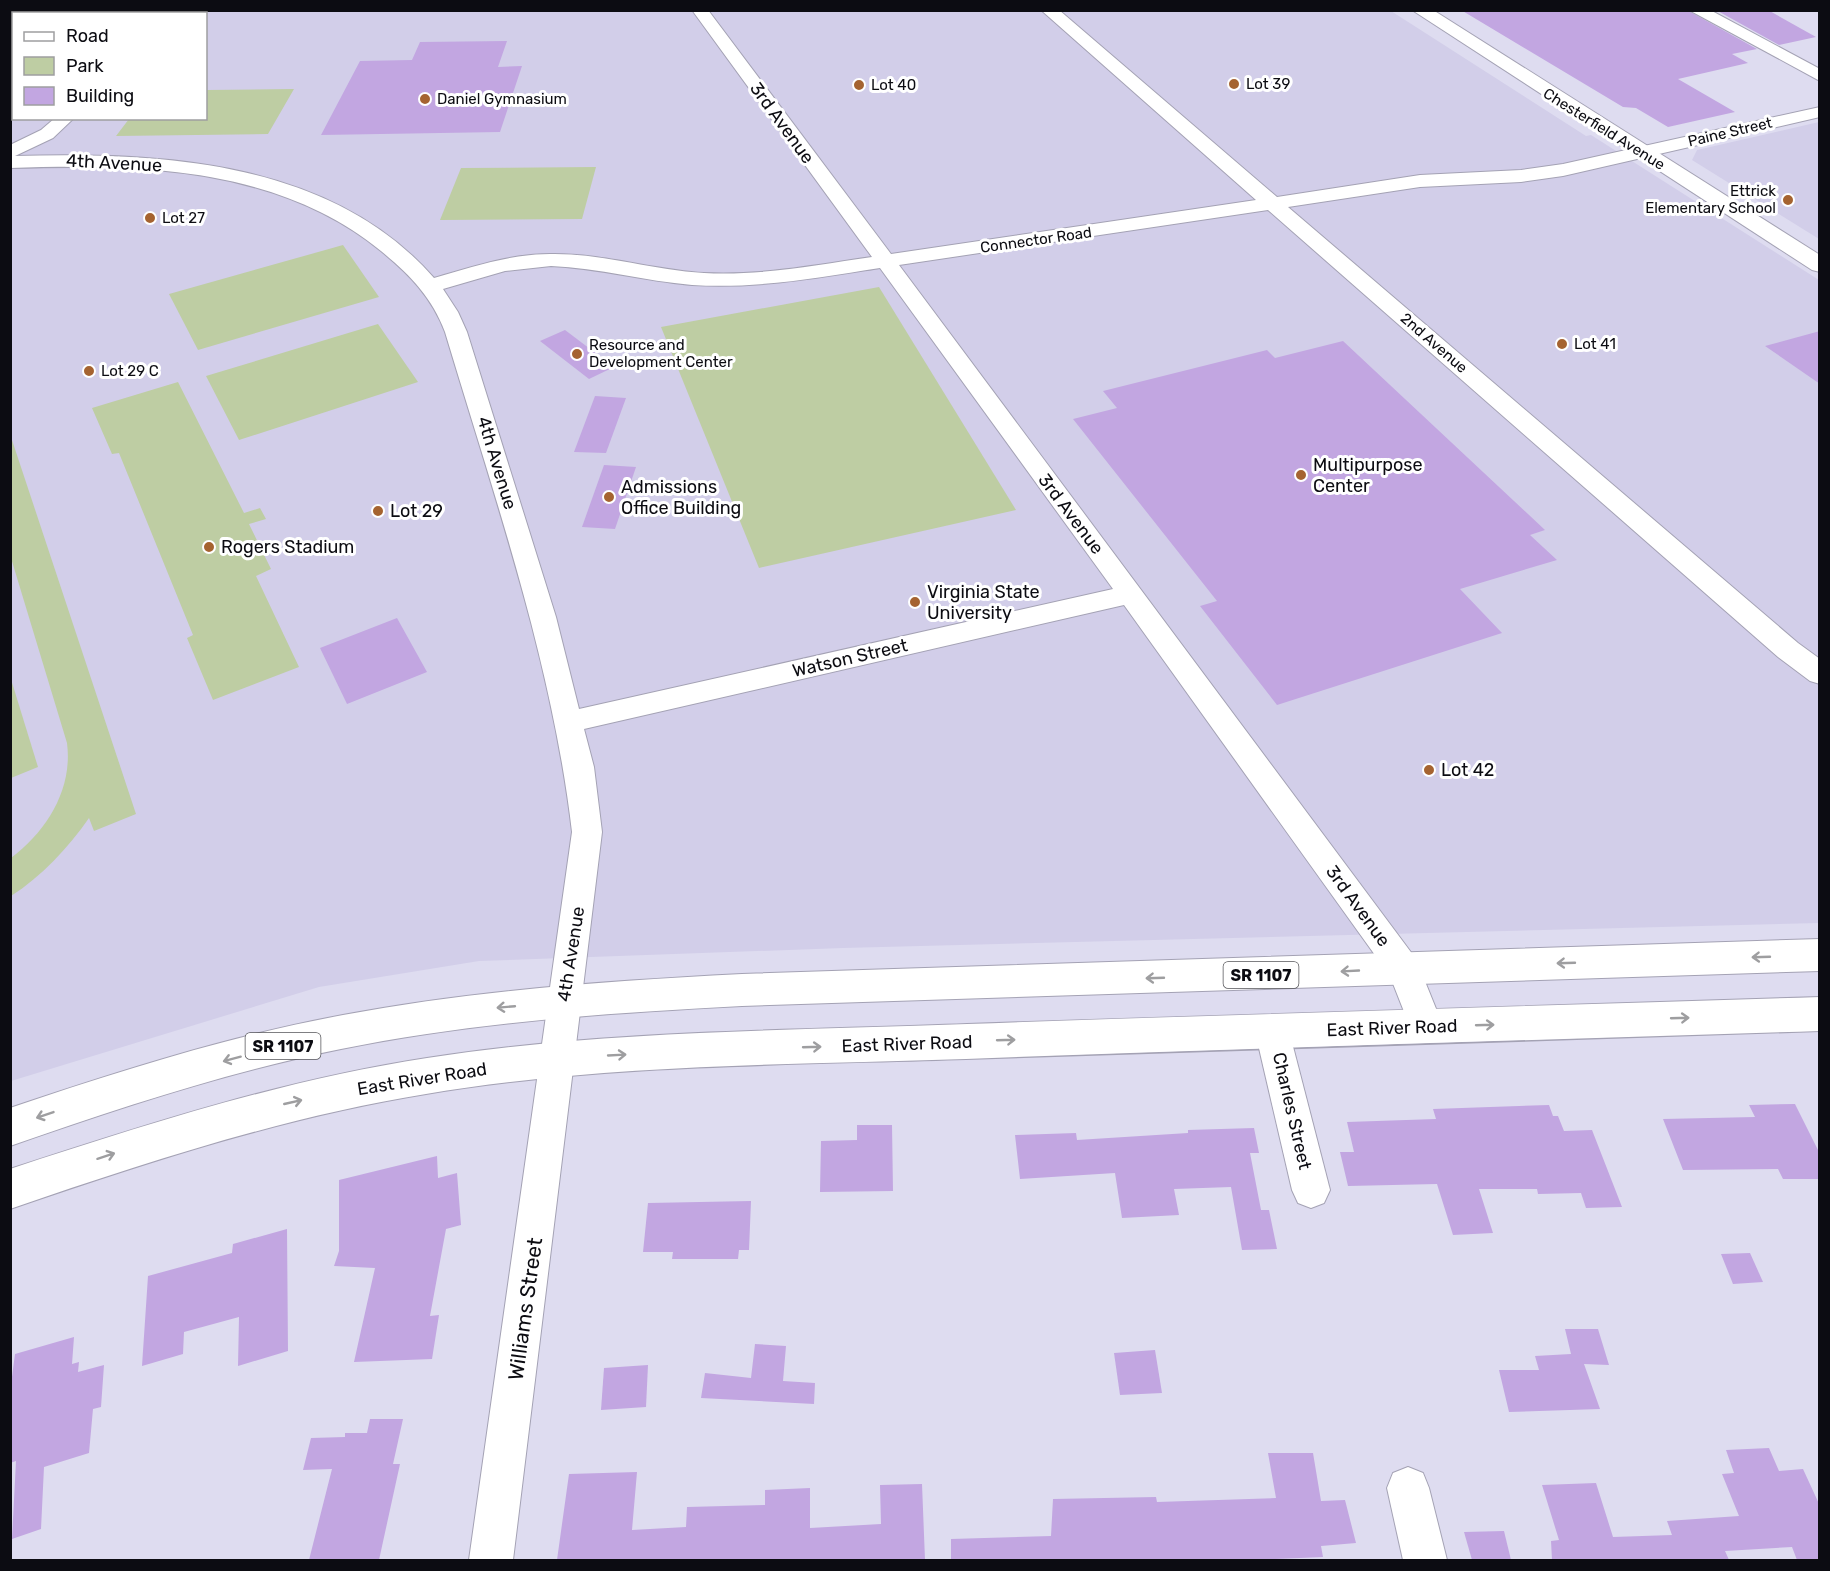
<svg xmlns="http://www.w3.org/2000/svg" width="1830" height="1571" font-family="Rubik,sans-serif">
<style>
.built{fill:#d2cee9;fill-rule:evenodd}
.green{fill:#becda3}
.building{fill:#c2a6e1}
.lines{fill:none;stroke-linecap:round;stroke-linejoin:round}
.minor-casing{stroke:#a4a2b4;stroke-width:2}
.major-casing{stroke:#a4a2b4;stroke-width:2}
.minor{fill:#fff;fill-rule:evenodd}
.major{fill:#fff;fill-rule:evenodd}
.oneway{stroke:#9e9ea0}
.poi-dot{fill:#a56330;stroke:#fff;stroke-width:2}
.labels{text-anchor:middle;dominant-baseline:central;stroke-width:6;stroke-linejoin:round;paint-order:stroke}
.far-poi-label{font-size:15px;fill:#0c0c12;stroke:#fff;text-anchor:start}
.far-street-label{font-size:15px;fill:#0c0c12;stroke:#fff}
.shield{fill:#fff;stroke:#555559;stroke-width:1.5}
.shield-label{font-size:16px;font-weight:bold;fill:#0c0c12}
.street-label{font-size:18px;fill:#0c0c12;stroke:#fff}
.poi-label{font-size:18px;fill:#0c0c12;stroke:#fff;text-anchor:start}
.near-street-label{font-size:21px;fill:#0c0c12;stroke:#fff}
</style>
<rect width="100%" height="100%" fill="#dedcf0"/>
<g class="built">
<path d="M 10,11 L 1391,11 L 1586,136 L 1591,135 L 1819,280 L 1819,923 L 843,948 L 479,961 L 319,987 L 11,1081 ZM 14,14 L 206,14 L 206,118 L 14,118 Z"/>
<polygon points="1819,122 1819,239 1692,160 1697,150"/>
</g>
<g class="green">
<polygon points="294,89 268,134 116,136 129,119 206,118 206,90"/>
<polygon points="596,167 582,219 440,220 461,168"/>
<polygon points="343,245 379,297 198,350 169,294"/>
<polygon points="879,287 1016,510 759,568 661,327"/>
<polygon points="378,324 418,382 239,440 206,376"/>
<polygon points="178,382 244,513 260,508 266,519 249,524 271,569 256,576 299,667 213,700 187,638 193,635 119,453 112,454 92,408"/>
<path d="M 11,437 L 136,814 L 94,831 L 89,818 C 68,848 42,876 11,896 L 11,858 C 47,831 73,789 67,743 L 11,558 Z"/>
<polygon points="10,676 38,767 11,778 10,778"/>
</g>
<g class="building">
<polygon points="1461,10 1687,10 1757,49 1732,54 1748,63 1678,79 1735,112 1668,127 1636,108 1623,107"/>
<polygon points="1716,10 1768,10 1816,37 1779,45"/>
<polygon points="507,41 498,67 522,66 500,132 321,135 360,61 412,60 420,42"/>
<polygon points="565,330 614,367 589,379 540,341"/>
<polygon points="1820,331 1820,384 1765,346"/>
<polygon points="1343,341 1545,530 1530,535 1557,560 1460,589 1502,633 1277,705 1200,606 1217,601 1073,419 1117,408 1103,391 1267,350 1275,358"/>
<polygon points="595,396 626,398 606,453 574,452"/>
<polygon points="604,465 636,467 615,529 582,527"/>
<polygon points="397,618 427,672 347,704 320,648"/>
<polygon points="1795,1104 1820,1154 1820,1179 1783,1179 1778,1169 1683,1170 1663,1119 1755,1117 1749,1105"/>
<polygon points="1549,1105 1553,1116 1558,1116 1564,1131 1592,1130 1622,1207 1586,1208 1581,1193 1538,1194 1537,1189 1479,1189 1493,1233 1453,1235 1437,1184 1348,1186 1340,1152 1354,1152 1347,1122 1436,1119 1433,1109"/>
<polygon points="857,1125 892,1125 893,1191 820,1192 821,1141 857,1140"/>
<polygon points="1254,1128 1259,1153 1250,1153 1261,1210 1269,1210 1277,1249 1242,1250 1231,1187 1174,1189 1179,1215 1122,1218 1115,1173 1020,1179 1015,1135 1076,1133 1077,1140 1188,1133 1188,1130"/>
<polygon points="437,1156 438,1178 457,1173 461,1225 446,1229 430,1316 439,1315 432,1359 354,1362 375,1268 334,1266 339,1251 339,1180"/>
<polygon points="751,1201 749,1250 739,1250 738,1259 672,1259 673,1252 643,1252 648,1203"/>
<polygon points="287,1229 288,1351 238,1366 239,1317 184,1332 183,1354 142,1366 148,1276 232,1253 233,1244"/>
<polygon points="1750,1253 1763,1282 1733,1284 1721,1254"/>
<polygon points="1565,1329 1598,1329 1609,1365 1584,1364 1600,1409 1509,1412 1499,1370 1539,1370 1535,1356 1571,1354"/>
<polygon points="74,1337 72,1364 79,1362 78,1372 104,1365 101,1407 93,1409 89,1453 44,1467 41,1529 12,1539 16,1461 10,1463 10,1392 15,1354"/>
<polygon points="755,1344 786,1346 783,1381 815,1383 814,1404 701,1398 705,1373 751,1378"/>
<polygon points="1155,1350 1162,1393 1120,1395 1114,1353"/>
<polygon points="648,1365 646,1407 601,1410 604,1368"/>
<polygon points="370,1419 403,1419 393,1464 400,1464 379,1560 309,1560 332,1469 303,1470 311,1438 345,1437 345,1433 367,1433"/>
<polygon points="1769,1448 1779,1471 1803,1469 1820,1506 1820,1560 1797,1560 1792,1547 1725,1551 1729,1560 1552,1560 1551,1541 1559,1540 1542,1485 1596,1483 1613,1537 1672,1535 1667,1521 1739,1516 1722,1474 1734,1473 1726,1450"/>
<polygon points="1268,1453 1313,1453 1321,1501 1345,1500 1356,1543 1321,1546 1323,1557 1255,1560 951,1560 951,1539 1051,1536 1053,1499 1156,1497 1157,1502 1276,1498"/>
<polygon points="637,1472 632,1530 686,1527 687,1507 765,1505 765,1490 810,1488 810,1528 881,1524 880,1485 922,1484 925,1560 557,1560 569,1474"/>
<polygon points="1504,1531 1511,1560 1472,1560 1464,1532"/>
</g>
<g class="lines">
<defs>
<g id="minor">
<polygon points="145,10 161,10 159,14 143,14"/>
<path d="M 692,10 L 708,10 L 891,254 L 1256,200 L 1041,10 L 1059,10 L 1277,197 L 1420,175 L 1521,170 L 1563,164 L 1820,107 L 1820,117 L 1563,176 L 1521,182 L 1420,187 L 1288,207 L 1798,643 L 1820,659 L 1820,684 L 1810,681 L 1778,657 L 1268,210 L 899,265 L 1416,959 L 1443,1026 L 1438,1037 L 1426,1041 L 1414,1037 L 1390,976 L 1124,605 L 584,729 L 594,767 L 602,832 L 513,1560 L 469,1560 L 572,832 C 552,661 494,496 445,332 C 432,297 409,274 381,251 C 277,166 138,164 10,168 L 10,145 L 41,130 L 55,118 L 74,118 L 53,138 L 15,156 C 160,152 331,160 434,278 C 472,267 510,254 550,254 C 602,253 652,270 704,273 C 761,276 816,265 872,257 ZM 551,266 C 599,268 645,281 692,285 C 756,289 817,278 880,268 L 1113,589 L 579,709 L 556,617 L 467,332 L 458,312 L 443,289 L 505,271 Z"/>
<polygon points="1689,10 1710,10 1820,69 1820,81"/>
<polygon points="1272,1016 1284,1020 1289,1031 1330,1190 1324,1203 1311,1208 1298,1203 1292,1190 1255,1031 1260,1020"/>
<polygon points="1408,1467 1423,1473 1429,1488 1447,1560 1403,1560 1387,1488 1393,1473"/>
</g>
<g id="major">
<polygon points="1412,10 1433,10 1820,255 1820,272 1812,270"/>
<path d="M 1820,939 L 1820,971 L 742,1006 C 608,1013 473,1022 341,1049 C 228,1072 119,1108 10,1146 L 10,1108 C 120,1071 230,1036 343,1015 C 475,990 608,981 742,974 Z"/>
<path d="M 1820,997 L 1820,1031 C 1535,1040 1250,1048 966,1059 C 786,1065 604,1064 426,1094 C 284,1117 147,1162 10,1209 L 10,1169 C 147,1124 284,1080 427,1058 C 605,1030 787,1031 967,1024 C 1251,1014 1535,1006 1820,997 Z"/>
</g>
</defs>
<use href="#minor" class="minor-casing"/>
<use href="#major" class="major-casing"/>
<use href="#minor" class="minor"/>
<use href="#major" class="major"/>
</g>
<defs><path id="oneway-shaft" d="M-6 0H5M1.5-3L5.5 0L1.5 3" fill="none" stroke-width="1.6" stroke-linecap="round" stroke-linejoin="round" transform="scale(1.5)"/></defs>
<g class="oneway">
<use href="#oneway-shaft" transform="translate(1761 957) rotate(178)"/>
<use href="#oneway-shaft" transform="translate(1566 963) rotate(178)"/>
<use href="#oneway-shaft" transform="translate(1350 971) rotate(177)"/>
<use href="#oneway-shaft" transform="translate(1155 978) rotate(178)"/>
<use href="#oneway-shaft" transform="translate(506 1007) rotate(175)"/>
<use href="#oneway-shaft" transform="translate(1680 1018) rotate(-2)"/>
<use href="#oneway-shaft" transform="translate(1485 1025) rotate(-2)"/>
<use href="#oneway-shaft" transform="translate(1006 1040) rotate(-2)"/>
<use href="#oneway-shaft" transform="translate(812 1047) rotate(-2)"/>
<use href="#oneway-shaft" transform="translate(617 1055) rotate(-3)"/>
<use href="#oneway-shaft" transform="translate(232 1059) rotate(165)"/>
<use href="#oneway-shaft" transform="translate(293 1102) rotate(-13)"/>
<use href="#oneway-shaft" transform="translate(45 1115) rotate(161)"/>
<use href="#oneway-shaft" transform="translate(106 1156) rotate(-18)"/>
</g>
<g class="poi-dot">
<circle cx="1234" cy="84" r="6"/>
<circle cx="859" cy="85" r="6"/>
<circle cx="425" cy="99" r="6"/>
<circle cx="1788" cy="200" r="6"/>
<circle cx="150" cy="218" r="6"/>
<circle cx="1562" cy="344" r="6"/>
<circle cx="577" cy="354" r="6"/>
<circle cx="89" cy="371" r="6"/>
<circle cx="1301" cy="475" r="6"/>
<circle cx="609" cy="497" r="6"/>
<circle cx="378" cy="511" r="6"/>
<circle cx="209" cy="547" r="6"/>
<circle cx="915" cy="602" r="6"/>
<circle cx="1429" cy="770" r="6"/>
</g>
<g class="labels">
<g class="far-poi-label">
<text x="1246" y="84">Lot 39</text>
<text x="871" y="85">Lot 40</text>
<text x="437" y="99">Daniel Gymnasium</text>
<text x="1776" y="191" text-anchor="end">Ettrick<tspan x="1776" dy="17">Elementary School</tspan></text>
<text x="162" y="218">Lot 27</text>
<text x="1574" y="344">Lot 41</text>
<text x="589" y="345">Resource and<tspan x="589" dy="17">Development Center</tspan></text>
<text x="101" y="371">Lot 29 C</text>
</g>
<g class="far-street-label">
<text transform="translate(1604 129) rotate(32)">Chesterfield Avenue</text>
<text transform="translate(1730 132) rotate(-13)">Paine Street</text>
<text transform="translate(1036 240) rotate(-8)">Connector Road</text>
<text transform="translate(1434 343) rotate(41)">2nd Avenue</text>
</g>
<g class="shield">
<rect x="1223.5" y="962" width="75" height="26" rx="4.5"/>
<rect x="245.5" y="1033" width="75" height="26" rx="4.5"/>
</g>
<g class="shield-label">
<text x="1261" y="975">SR 1107</text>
<text x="283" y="1046">SR 1107</text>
</g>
<g class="street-label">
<text transform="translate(782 123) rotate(54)">3rd Avenue</text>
<text transform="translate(114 163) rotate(3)">4th Avenue</text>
<text transform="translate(497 463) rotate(73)">4th Avenue</text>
<text transform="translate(1071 514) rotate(53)">3rd Avenue</text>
<text transform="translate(850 658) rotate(-13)">Watson Street</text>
<text transform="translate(1358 906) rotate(54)">3rd Avenue</text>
<text transform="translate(571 954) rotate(-81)">4th Avenue</text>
<text transform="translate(1392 1028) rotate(-2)">East River Road</text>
<text transform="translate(907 1044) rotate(-2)">East River Road</text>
<text transform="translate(422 1079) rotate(-9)">East River Road</text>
<text transform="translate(1292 1111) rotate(77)">Charles Street</text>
</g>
<g class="poi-label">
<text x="1313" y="465">Multipurpose<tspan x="1313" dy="21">Center</tspan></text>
<text x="621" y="487">Admissions<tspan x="621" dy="21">Office Building</tspan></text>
<text x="390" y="511">Lot 29</text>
<text x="221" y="547">Rogers Stadium</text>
<text x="927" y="592">Virginia State<tspan x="927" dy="21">University</tspan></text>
<text x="1441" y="770">Lot 42</text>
</g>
<g class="near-street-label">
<text transform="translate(525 1309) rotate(-82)">Williams Street</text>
</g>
</g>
<rect width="1830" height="1571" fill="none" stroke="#0c0c12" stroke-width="24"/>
<rect x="12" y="12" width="195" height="108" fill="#ffffff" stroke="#9e9ea0" stroke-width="1.5"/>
<rect x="24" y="32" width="30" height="9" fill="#ffffff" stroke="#9e9ea0" stroke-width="1.5"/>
<text x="66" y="42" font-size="18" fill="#0c0c12">Road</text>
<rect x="24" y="57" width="30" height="18" fill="#becda3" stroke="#9e9ea0" stroke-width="1.5"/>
<text x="66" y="72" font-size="18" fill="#0c0c12">Park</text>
<rect x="24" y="87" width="30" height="18" fill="#c2a6e1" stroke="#9e9ea0" stroke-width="1.5"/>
<text x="66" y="102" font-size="18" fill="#0c0c12">Building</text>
</svg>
